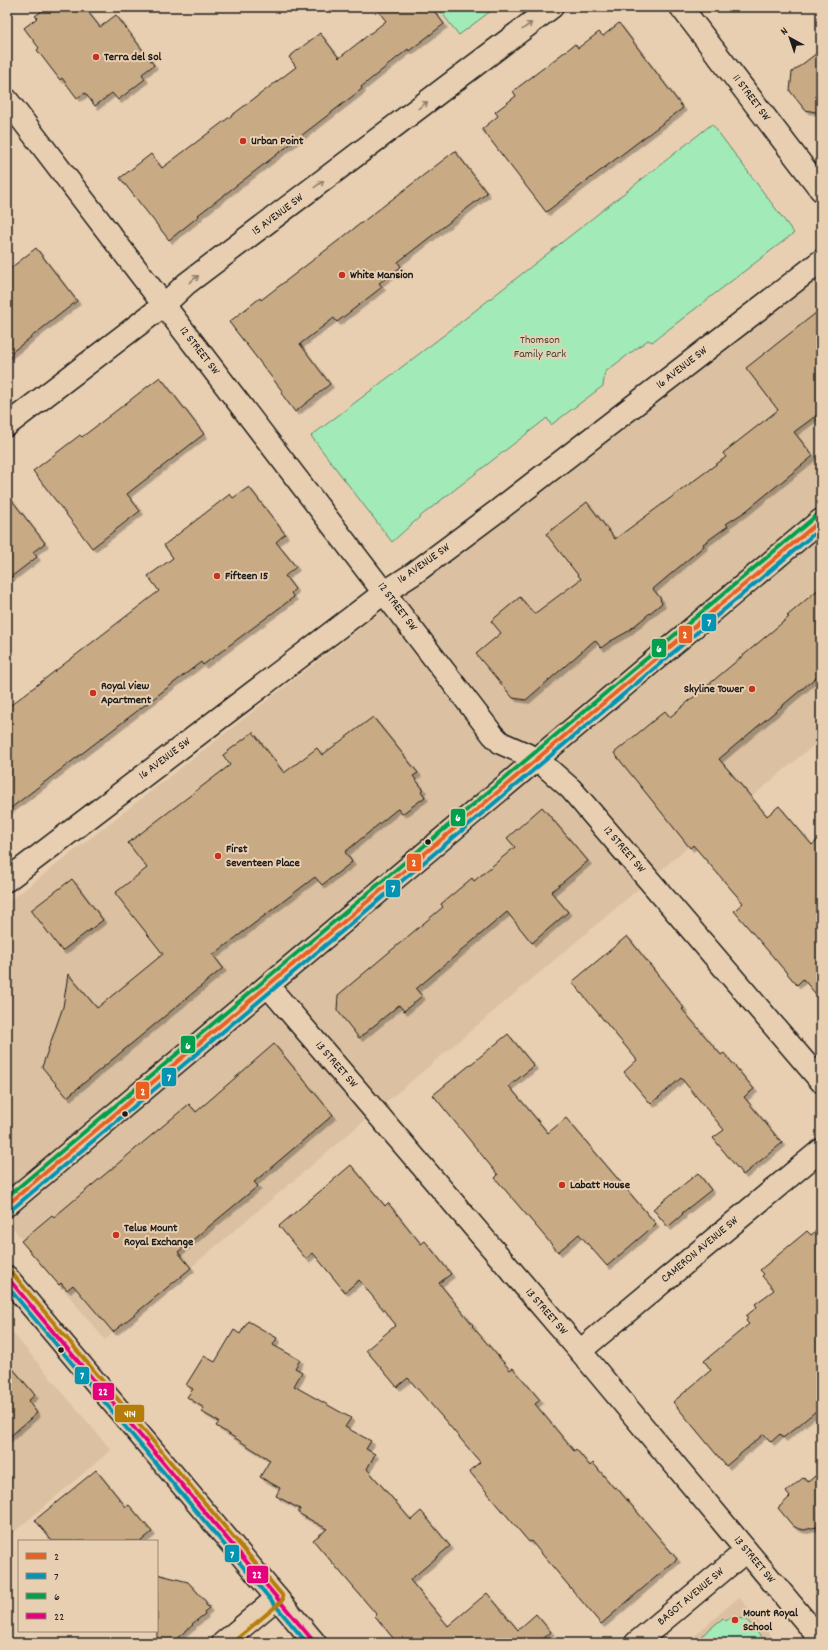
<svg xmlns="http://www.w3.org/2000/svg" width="828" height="1650" font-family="Dekko,sans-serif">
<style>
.built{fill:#dbc1a1}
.green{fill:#a2eab8;stroke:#5f836a}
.building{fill:#c8aa84;stroke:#1c1c1c;filter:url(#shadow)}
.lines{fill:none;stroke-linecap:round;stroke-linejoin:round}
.minor-casing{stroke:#1c1c1c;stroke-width:25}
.tertiary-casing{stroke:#1c1c1c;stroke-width:25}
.secondary-casing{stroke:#1c1c1c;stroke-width:25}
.minor{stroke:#e9cfb1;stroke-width:22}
.tertiary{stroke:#e9cfb1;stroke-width:22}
.secondary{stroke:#e9cfb1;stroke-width:22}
.bus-1-casing{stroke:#e9cfb1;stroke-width:7}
.bus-2-casing{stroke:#e9cfb1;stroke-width:7}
.bus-3-casing{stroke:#e9cfb1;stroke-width:7}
.bus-4-casing{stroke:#e9cfb1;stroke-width:7}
.bus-5-casing{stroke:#e9cfb1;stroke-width:7}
.bus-1{stroke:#e76122;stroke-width:4}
.bus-2{stroke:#0494b3;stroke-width:4}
.bus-3{stroke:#019f4e;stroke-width:4}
.bus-4{stroke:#e5007d;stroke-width:4}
.bus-5{stroke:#b57d08;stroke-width:4}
.oneway{stroke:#8d7e6e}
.poi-dot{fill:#c8321e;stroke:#e9cfb1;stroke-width:1.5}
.bus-dot{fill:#1c1c1c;stroke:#e9cfb1;stroke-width:1.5}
.labels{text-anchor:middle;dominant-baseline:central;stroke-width:4;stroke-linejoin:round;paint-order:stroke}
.poi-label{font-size:12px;font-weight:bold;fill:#1c1c1c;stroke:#e9cfb1;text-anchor:start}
.street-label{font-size:12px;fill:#1c1c1c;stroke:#e9cfb1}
.park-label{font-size:12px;fill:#37453b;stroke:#e9cfb1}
.line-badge{stroke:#e9cfb1;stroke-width:1.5}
.badge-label{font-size:11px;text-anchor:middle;font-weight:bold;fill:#fff}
</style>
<defs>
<filter id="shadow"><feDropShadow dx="3.5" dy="3.5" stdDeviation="0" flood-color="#0004"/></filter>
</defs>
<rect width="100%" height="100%" fill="#e9cfb1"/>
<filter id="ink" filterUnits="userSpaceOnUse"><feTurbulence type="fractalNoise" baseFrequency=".025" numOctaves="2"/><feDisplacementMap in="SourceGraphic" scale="8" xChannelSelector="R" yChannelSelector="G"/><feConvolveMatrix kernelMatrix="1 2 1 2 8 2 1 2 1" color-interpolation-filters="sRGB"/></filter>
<g filter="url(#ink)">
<g class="built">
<polygon points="821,269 821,739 753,796 719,821 105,1340 7,1221 7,903"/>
<polygon points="7,1326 111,1450 7,1538"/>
<polygon points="739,1597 777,1643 686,1643"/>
</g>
<g class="green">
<polygon points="437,7 496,7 459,35"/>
<polygon points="712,124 794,233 652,342 648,340 605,372 603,386 551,425 547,418 422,515 392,542 311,436 448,332"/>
<polygon points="723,1618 726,1621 730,1618 746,1619 766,1643 693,1643"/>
</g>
<g class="building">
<polygon points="47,7 84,7 100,27 116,15 154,65 142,74 145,79 118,100 112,93 95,106 85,93 77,98 62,78 60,80 37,50 39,48 24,28 37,18 35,16"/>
<polygon points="375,7 431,7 444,24 409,51 408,49 361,87 362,89 198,215 199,216 169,240 120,178 151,154 162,168 296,67 289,57 320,33 339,58 386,21"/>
<polygon points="619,23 683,108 546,212 482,129 498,116 495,112 516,96 513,91 529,79 575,44 578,48 599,32 603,36"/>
<polygon points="821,50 821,113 805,110 790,91 792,72"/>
<polygon points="455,151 487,193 398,262 401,267 379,283 382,287 337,322 334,318 300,344 330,384 295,412 281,393 283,392 229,322 260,298 261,300"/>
<polygon points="36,248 77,301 7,356 7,271"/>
<polygon points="821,309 821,412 794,432 813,456 746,511 726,524 728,526 703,544 704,546 653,589 661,599 660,600 662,603 627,632 609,642 601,648 595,640 526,700 513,698 476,654 501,633 491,621 520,597 534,614 581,579 546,534 587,502 615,539 726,457 723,453 778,410 746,368"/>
<polygon points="160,377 204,434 127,494 140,511 92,548 33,471 80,435 82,437"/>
<polygon points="249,487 285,534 276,542 296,567 285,576 295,589 291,593 294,597 203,665 201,662 7,811 7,708 159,591 148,576 173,558 164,545 230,494 233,498"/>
<polygon points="7,494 45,543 33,552 37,557 7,580"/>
<polygon points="821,587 821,673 719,759 767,816 779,806 812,845 821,837 821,1000 803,979 797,985 734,911 743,903 693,845 690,848 614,753 665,711 670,717 789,617 787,616"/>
<polygon points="373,717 418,773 413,776 423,789 421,791 425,797 402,814 398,809 396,810 345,852 352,862 322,885 315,877 213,955 223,968 67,1097 42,1067 63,1007 68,974 97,1008 163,954 115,893 147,868 128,843 230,765 223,755 253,732 284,773 317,748 322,755"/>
<polygon points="542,807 588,861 551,892 568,912 532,943 507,912 416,989 422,996 404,1011 399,1005 359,1038 337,1010 338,995 443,907 441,904 472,878 474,881 515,847 507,838"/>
<polygon points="72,879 103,920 62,951 31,910"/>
<polygon points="627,936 684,1008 682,1009 721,1055 724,1053 754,1089 744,1097 782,1143 743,1175 713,1138 724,1130 681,1078 651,1104 624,1072 637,1060 572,982"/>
<polygon points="508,1034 534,1066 509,1086 548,1133 566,1118 656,1224 607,1266 579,1234 558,1252 495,1178 498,1175 433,1095"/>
<polygon points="274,1044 333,1115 254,1182 258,1186 178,1252 191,1268 113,1332 73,1285 67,1290 61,1283 59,1285 21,1241 52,1215 54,1217 189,1104 196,1112"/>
<polygon points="351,1165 385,1206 388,1203 421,1244 425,1241 451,1274 439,1283 473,1325 472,1326 510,1370 513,1368 540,1400 535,1404 574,1451 576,1449 590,1466 593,1463 614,1488 616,1487 677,1559 601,1624 531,1541 529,1542 469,1471 480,1462 443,1418 408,1378 397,1387 366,1350 396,1325 359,1280 345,1292 313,1253 306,1259 279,1226"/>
<polygon points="698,1173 711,1190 682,1213 683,1214 668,1227 653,1209"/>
<polygon points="821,1227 821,1407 783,1438 780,1434 771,1442 764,1434 726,1466 673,1402 711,1370 704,1361 749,1324 746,1321 748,1318 746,1316 757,1307 755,1304 774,1290 762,1276 764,1274 760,1270 807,1231 811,1235"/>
<polygon points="248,1321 277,1338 273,1345 300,1360 295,1368 302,1372 294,1386 351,1418 345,1427 371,1441 366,1449 375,1454 367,1469 411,1520 421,1511 450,1546 410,1580 448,1626 487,1593 518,1630 536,1614 551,1632 538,1643 397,1643 375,1616 377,1615 313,1540 327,1529 298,1513 300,1509 276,1496 280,1488 260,1477 270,1460 216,1426 219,1422 202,1412 204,1408 187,1397 193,1389 186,1385 204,1356 215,1362 234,1330 240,1334"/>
<polygon points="7,1362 35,1395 28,1401 37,1413 7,1439"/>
<polygon points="96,1470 126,1507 129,1505 152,1532 141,1541 52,1541 35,1520"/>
<polygon points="821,1471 821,1526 804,1530 799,1529 793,1526 778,1508 790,1497 786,1492 804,1477 808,1482"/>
<polygon points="157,1574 188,1582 207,1603 205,1604 209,1608 204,1612 205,1614 192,1624 193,1625 171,1643 157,1643"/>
</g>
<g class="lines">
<defs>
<g id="minor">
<polyline points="7,100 493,735 501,743 537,759 571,789 821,1081"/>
<polyline points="7,425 164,305 186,284 552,7"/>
<polyline points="7,880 385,592 413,574 496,512 821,261"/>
<polyline points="268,986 580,1351 821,1640"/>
<polyline points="580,1351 821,1150"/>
<polyline points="223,1643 277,1598"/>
<polyline points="636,1643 746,1551"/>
</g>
<polyline id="tertiary" points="681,7 821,190"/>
<g id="secondary">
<polyline points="7,1205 821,520"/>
<polyline points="7,1277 315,1643"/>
</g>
</defs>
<use href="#minor" class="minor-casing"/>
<use href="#tertiary" class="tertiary-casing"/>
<use href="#secondary" class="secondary-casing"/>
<use href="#minor" class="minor"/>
<use href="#tertiary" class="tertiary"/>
<use href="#secondary" class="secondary"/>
<defs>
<polyline id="bus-1" points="7,1205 821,520"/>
<g id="bus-2">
<polyline points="11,1210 821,528"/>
<polyline points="7,1286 307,1643"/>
</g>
<polyline id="bus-3" points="7,1197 817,515"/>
<polyline id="bus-4" points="7,1277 315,1643"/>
<polyline id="bus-5" points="12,1273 282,1595 283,1599 281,1602 232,1643"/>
</defs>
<use href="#bus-1" class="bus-1-casing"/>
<use href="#bus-2" class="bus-2-casing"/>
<use href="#bus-3" class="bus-3-casing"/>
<use href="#bus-4" class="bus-4-casing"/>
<use href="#bus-5" class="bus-5-casing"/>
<use href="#bus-1" class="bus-1"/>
<use href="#bus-2" class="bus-2"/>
<use href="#bus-3" class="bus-3"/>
<use href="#bus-4" class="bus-4"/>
<use href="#bus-5" class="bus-5"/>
</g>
<defs><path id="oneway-shaft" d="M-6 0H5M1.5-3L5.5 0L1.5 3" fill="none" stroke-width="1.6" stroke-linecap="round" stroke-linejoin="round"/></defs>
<g class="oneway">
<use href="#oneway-shaft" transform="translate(527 26) rotate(-37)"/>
<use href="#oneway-shaft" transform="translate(423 105) rotate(-37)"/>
<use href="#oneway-shaft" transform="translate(319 184) rotate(-37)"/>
<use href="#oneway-shaft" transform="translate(194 279) rotate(-37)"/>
</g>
</g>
<g class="poi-dot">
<circle cx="96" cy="57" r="4"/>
<circle cx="243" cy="141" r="4"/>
<circle cx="342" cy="275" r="4"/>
<circle cx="217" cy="576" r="4"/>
<circle cx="752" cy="689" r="4"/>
<circle cx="93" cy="693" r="4"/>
<circle cx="218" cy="856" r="4"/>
<circle cx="562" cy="1185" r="4"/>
<circle cx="116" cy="1235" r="4"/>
<circle cx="735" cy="1620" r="4"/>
</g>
<g class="bus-dot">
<circle cx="428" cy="842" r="3.5"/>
<circle cx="125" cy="1114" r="3.5"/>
<circle cx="61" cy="1350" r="3.5"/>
</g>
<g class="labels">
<g class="poi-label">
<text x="104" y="57">Terra del Sol</text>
<text x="251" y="141">Urban Point</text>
<text x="350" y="275">White Mansion</text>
<text x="225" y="576">Fifteen 15</text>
<text x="101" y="686">Royal View<tspan x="101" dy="14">Apartment</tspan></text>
<text x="744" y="689" text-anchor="end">Skyline Tower</text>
<text x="226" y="849">First<tspan x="226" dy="14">Seventeen Place</tspan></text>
<text x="570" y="1185">Labatt House</text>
<text x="124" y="1228">Telus Mount<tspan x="124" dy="14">Royal Exchange</tspan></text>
<text x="743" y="1613">Mount Royal<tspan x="743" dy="14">School</tspan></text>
</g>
<g class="street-label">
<text transform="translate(751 98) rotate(53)">11 STREET SW</text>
<text transform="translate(278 215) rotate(-37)">15 AVENUE SW</text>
<text transform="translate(199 351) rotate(52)">12 STREET SW</text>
<text transform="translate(682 368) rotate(-38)">16 AVENUE SW</text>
<text transform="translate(424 564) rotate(-35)">16 AVENUE SW</text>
<text transform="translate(397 607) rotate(53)">12 STREET SW</text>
<text transform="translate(165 759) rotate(-37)">16 AVENUE SW</text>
<text transform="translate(624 850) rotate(49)">12 STREET SW</text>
<text transform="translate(336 1065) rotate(49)">13 STREET SW</text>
<text transform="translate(700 1250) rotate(-40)">CAMERON AVENUE SW</text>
<text transform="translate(546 1312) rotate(49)">13 STREET SW</text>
<text transform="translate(754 1560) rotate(50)">13 STREET SW</text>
<text transform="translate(691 1597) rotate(-40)">BAGOT AVENUE SW</text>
</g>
<g class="park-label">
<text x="540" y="340">Thomson<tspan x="540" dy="14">Family Park</tspan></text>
</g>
</g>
<g class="line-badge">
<rect x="701" y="613" width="16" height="19" rx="4" fill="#0494b3"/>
<rect x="678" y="625" width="15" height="19" rx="4" fill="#e76122"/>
<rect x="651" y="638" width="16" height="20" rx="4" fill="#019f4e"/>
<rect x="450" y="808" width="16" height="19" rx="4" fill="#019f4e"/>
<rect x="406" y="853" width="16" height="19" rx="4" fill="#e76122"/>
<rect x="385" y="879" width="16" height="19" rx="4" fill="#0494b3"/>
<rect x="180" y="1035" width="16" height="19" rx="4" fill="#019f4e"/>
<rect x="161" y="1067" width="16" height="20" rx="4" fill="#0494b3"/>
<rect x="135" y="1081" width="15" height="19" rx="4" fill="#e76122"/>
<rect x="74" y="1366" width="16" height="19" rx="4" fill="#0494b3"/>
<rect x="92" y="1382" width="23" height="19" rx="4" fill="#e5007d"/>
<rect x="114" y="1404" width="31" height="19" rx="4" fill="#b57d08"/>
<rect x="224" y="1544" width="16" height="19" rx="4" fill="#0494b3"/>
<rect x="246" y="1565" width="23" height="19" rx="4" fill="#e5007d"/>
</g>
<g class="badge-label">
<text x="709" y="626">7</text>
<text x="685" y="638">2</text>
<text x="659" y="652">6</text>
<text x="458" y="821">6</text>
<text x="414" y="866">2</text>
<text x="393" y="892">7</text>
<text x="188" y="1049">6</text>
<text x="169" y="1081">7</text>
<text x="143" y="1095">2</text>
<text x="82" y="1379">7</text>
<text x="103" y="1395">22</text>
<text x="130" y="1417">414</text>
<text x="232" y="1558">7</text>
<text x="257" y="1578">22</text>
</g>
<rect width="828" height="1650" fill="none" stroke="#e9cfb1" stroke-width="24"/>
<rect x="12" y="12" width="804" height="1626" fill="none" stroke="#1c1c1c" stroke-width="1.5" filter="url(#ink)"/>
<rect x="18" y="1540" width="140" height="92" fill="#e9cfb1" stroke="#978775"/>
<rect x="26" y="1553" width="20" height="6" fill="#e76122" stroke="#978775"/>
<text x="54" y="1560" font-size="12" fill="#1c1c1c">2</text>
<rect x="26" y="1573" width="20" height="6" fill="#0494b3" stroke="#978775"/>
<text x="54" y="1580" font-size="12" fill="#1c1c1c">7</text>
<rect x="26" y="1593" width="20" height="6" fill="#019f4e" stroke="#978775"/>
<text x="54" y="1600" font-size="12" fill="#1c1c1c">6</text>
<rect x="26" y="1613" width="20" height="6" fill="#e5007d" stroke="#978775"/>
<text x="54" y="1620" font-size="12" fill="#1c1c1c">22</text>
<g transform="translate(790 38) rotate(320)" stroke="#e9cfb1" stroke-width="3" paint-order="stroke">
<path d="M0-3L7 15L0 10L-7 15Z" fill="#1c1c1c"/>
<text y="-6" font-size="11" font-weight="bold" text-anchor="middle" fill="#1c1c1c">N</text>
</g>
</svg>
